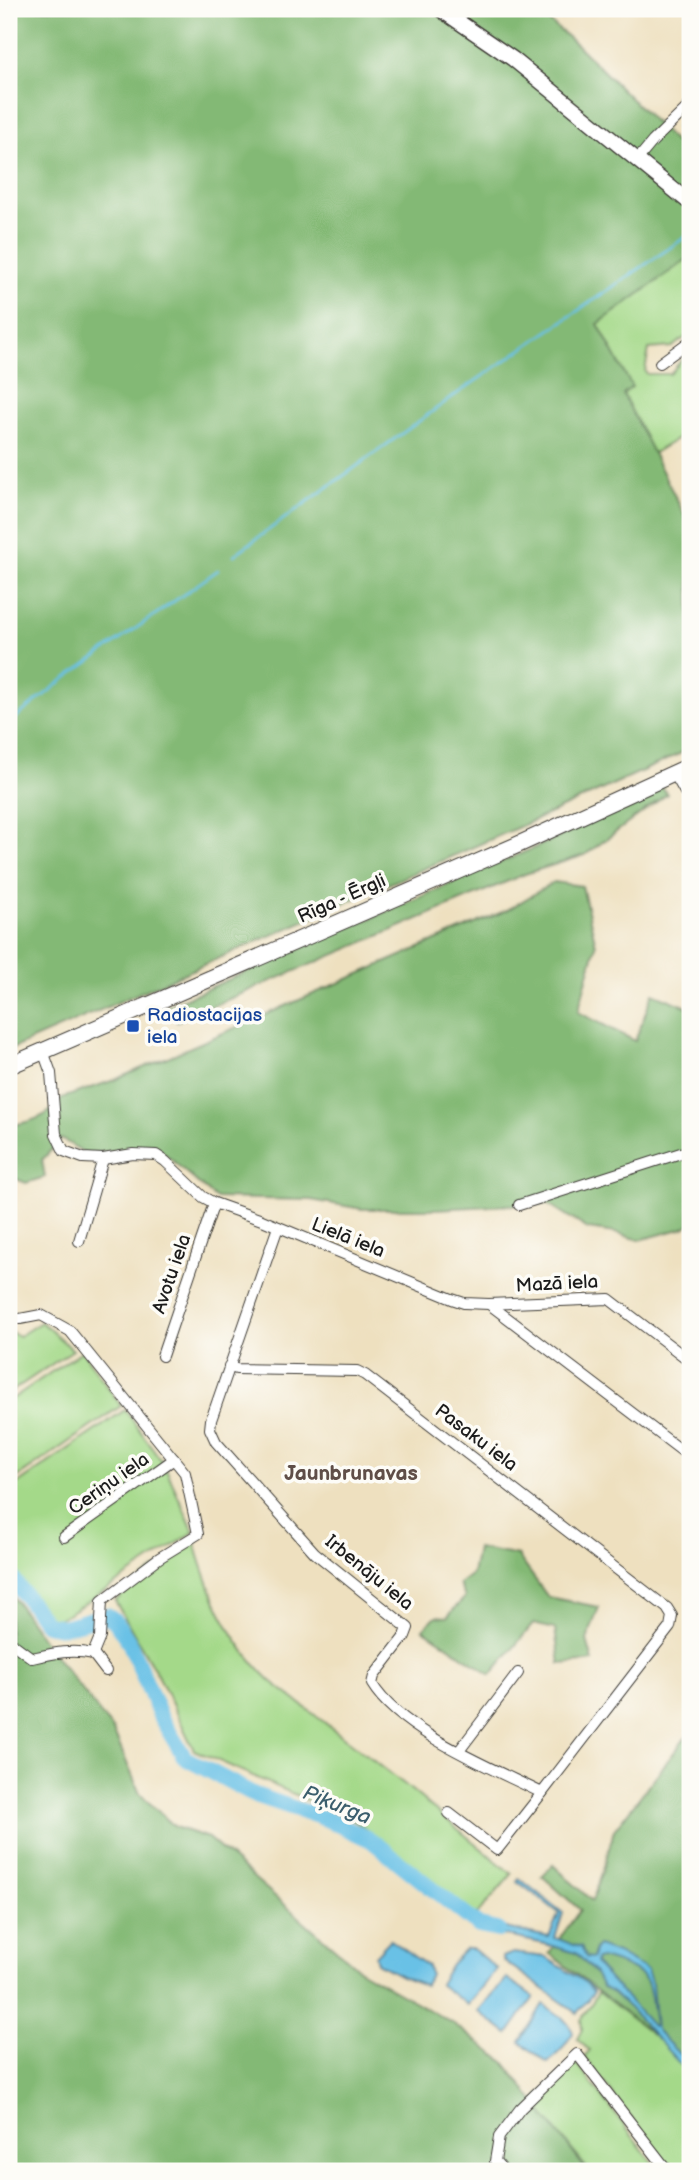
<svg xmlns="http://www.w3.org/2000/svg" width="699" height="2180" font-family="'Balsamiq Sans',sans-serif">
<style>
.green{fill:#a4d989;stroke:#607a52;stroke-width:2}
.forest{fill:#83b975;stroke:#506a48;stroke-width:2}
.water{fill:#69c1e6;stroke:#426e81;stroke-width:2;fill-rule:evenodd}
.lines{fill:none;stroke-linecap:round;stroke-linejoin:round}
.stream{stroke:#69c1e6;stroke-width:2.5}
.river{stroke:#69c1e6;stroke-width:16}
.street-casing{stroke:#3c3934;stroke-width:12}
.secondary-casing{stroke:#3c3934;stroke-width:17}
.primary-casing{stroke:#3c3934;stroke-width:18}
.street{stroke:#fff;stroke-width:10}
.secondary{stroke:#fff;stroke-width:14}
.primary{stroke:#fff;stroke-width:16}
.transit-dot{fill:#1a4fb4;stroke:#fdfcf7;stroke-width:2.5}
.labels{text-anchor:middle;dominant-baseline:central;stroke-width:7;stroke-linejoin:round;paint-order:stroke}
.street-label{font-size:19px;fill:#1c1c1c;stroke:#fdfcf7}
.transit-label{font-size:19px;fill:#164399;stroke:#fdfcf7;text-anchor:start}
.neighbourhood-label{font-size:21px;font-weight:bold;fill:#5f4e48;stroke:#fdfcf7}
.water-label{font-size:21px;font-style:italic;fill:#3b5e6d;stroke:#fdfcf7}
</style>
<rect width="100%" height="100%" fill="#fdfcf7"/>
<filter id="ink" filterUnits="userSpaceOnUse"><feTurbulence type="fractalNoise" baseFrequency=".0143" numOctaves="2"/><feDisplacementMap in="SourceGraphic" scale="14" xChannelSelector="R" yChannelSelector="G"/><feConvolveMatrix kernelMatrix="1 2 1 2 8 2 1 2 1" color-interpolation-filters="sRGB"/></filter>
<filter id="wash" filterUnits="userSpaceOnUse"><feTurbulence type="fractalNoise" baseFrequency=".00686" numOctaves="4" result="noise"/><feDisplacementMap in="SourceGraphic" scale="28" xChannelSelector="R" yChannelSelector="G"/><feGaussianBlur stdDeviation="1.57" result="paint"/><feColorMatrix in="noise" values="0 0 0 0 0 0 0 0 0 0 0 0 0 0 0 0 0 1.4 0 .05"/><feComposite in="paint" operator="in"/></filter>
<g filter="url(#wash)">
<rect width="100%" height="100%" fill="#eee0bf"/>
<g class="green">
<polygon points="690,249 690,334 672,347 649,349 645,371 647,374 670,374 684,357 690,352 690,431 650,455 584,332"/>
<polygon points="41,1322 73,1350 9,1393 9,1332 19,1336"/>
<polygon points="82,1351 121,1406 9,1483 9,1401"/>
<polygon points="125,1410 164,1464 194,1532 94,1598 58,1619 46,1617 9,1567 9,1490"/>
<path d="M 195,1543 C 211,1597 229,1641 271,1681 L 404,1784 L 512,1874 L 476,1916 L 355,1821 L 194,1750 L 160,1679 L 115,1601 L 150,1572 Z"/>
<polygon points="597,1975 651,2022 690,2075 690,2171 672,2171 584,2057 590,2051 577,2039 582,2029 581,2020 598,1993"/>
<polygon points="572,2063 576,2063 659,2171 589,2171 533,2102"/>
</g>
<g class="forest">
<polygon points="9,9 535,9 577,45 690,157 690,257 598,324 632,387 623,394 690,526 690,749 551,813 9,1050"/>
<polygon points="662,787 667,794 585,855 525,874 177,1021 165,1007 557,838"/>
<path d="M 554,882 L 582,886 L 596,945 L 578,1012 L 635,1041 L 653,993 L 690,1008 L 690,1224 L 684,1228 L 640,1240 L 615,1233 L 588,1229 L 547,1203 L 436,1209 L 362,1209 L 311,1200 L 215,1198 L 157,1147 L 87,1154 L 61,1139 L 42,1160 L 45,1177 L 26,1183 L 9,1176 L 9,1126 C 29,1122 51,1117 62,1098 L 117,1079 L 507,910 Z"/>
<polygon points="477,1548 518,1556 548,1597 599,1607 587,1640 593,1661 560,1664 555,1629 533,1624 491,1675 423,1629 436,1616 447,1617 465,1597 459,1584 472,1574"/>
<polygon points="9,1591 43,1640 113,1730 140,1794 175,1827 208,1838 361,1971 454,2024 504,2062 587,2171 9,2171"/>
<polygon points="690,1732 690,2064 549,1953 580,1910 542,1876 553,1865 592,1901 602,1874 614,1830"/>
</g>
<g class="water">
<path d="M 519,1878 L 563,1913 L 555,1938 C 565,1940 568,1945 581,1947 L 586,1957 L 592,1958 L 594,1951 L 598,1946 L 617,1953 L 647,1970 L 652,1984 L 656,2030 L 690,2065 L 690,2075 L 630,2009 L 613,1993 L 602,1987 L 595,1973 L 576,1953 L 545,1944 L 475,1929 L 481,1923 L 549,1937 L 559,1913 L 517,1881 ZM 601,1958 C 615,1962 636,1968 646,1980 C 651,1988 653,2014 655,2024 L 653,2027 L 595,1963 L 596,1959 Z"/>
<polygon points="390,1940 428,1966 430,1974 425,1985 401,1976 377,1963 375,1956"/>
<polygon points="466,1949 473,1949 497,1969 467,2005 439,1984 451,1964"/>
<polygon points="513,1953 545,1957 586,1983 594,1992 577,2013 503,1960 503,1957"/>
<polygon points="507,1978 534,1997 508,2034 478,2011"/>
<path d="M 543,2004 C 554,2012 569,2020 573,2033 L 562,2049 L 548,2063 L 520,2042 Z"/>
</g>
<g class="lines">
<g class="stream">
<polyline points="676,127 684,131 690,125"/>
<polyline points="234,555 458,393 690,234"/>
<polyline points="9,723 62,681 218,570"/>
</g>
<polyline class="river" points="9,1574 46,1624 63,1627 107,1615 115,1621 129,1642 161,1718 185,1758 255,1795 326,1819 371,1840 479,1926 498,1930"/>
</g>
</g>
<g filter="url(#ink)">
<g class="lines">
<defs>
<g id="street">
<polyline points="638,159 653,141 690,105"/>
<polyline points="660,363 690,341"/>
<polyline points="674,773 690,801"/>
<polyline points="43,1051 51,1073 56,1134 64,1151 83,1158 103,1159 133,1154 156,1155 165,1161 203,1197 214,1203 262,1220 452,1299 464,1303 489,1304 690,1457"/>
<polyline points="519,1205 690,1150"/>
<polyline points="79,1241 103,1159"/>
<polyline points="489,1304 609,1299 690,1361"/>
<polyline points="9,1319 20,1319 41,1315 70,1331 185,1473 198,1534 159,1558 102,1601 100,1637 93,1654"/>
<polyline points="162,1356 214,1203"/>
<path d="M 229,1366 L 236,1369 L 357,1371 L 365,1375 L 667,1608 L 672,1616 L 670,1627 L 542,1793 C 492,1768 401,1732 372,1684 L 374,1676 L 405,1636 L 408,1628 L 315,1553 L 216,1442 L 210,1429 L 211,1420 L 278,1227"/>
<polyline points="64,1537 174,1459"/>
<path d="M 9,1641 L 32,1658 C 54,1653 72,1649 93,1654 L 106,1671"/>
<polyline points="459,1751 518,1673"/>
<polyline points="449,1813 497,1850 542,1793"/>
<polyline points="504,2171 495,2161 499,2137 520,2109 577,2054 668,2171"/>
</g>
<polyline id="secondary" points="440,9 513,59 690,203"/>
<polyline id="primary" points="9,1066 515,846 690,766"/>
</defs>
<use href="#street" class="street-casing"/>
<use href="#secondary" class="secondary-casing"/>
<use href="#primary" class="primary-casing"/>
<use href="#street" class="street"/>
<use href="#secondary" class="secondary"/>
<use href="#primary" class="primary"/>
</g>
</g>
<rect class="transit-dot" x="126" y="1019" width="14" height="14" rx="3.5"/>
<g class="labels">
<g class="street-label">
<text transform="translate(342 899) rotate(-24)">Rīga - Ērgļi</text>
<text transform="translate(348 1238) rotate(22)">Lielā iela</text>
<text transform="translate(172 1274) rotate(-71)">Avotu iela</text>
<text transform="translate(557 1284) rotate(-3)">Mazā iela</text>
<text transform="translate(476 1438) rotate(37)">Pasaku iela</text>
<text transform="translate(109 1484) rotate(-35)">Ceriņu iela</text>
<text transform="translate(369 1573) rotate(39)">Irbenāju iela</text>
</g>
<g class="transit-label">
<text x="147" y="1015">Radiostacijas<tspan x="147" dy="22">iela</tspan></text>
</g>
<g class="neighbourhood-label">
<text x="351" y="1473">Jaunbrunavas</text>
</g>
<g class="water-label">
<text transform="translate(337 1805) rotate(22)">Piķurga</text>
</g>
</g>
<rect width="699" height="2180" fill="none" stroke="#fdfcf7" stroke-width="35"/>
</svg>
